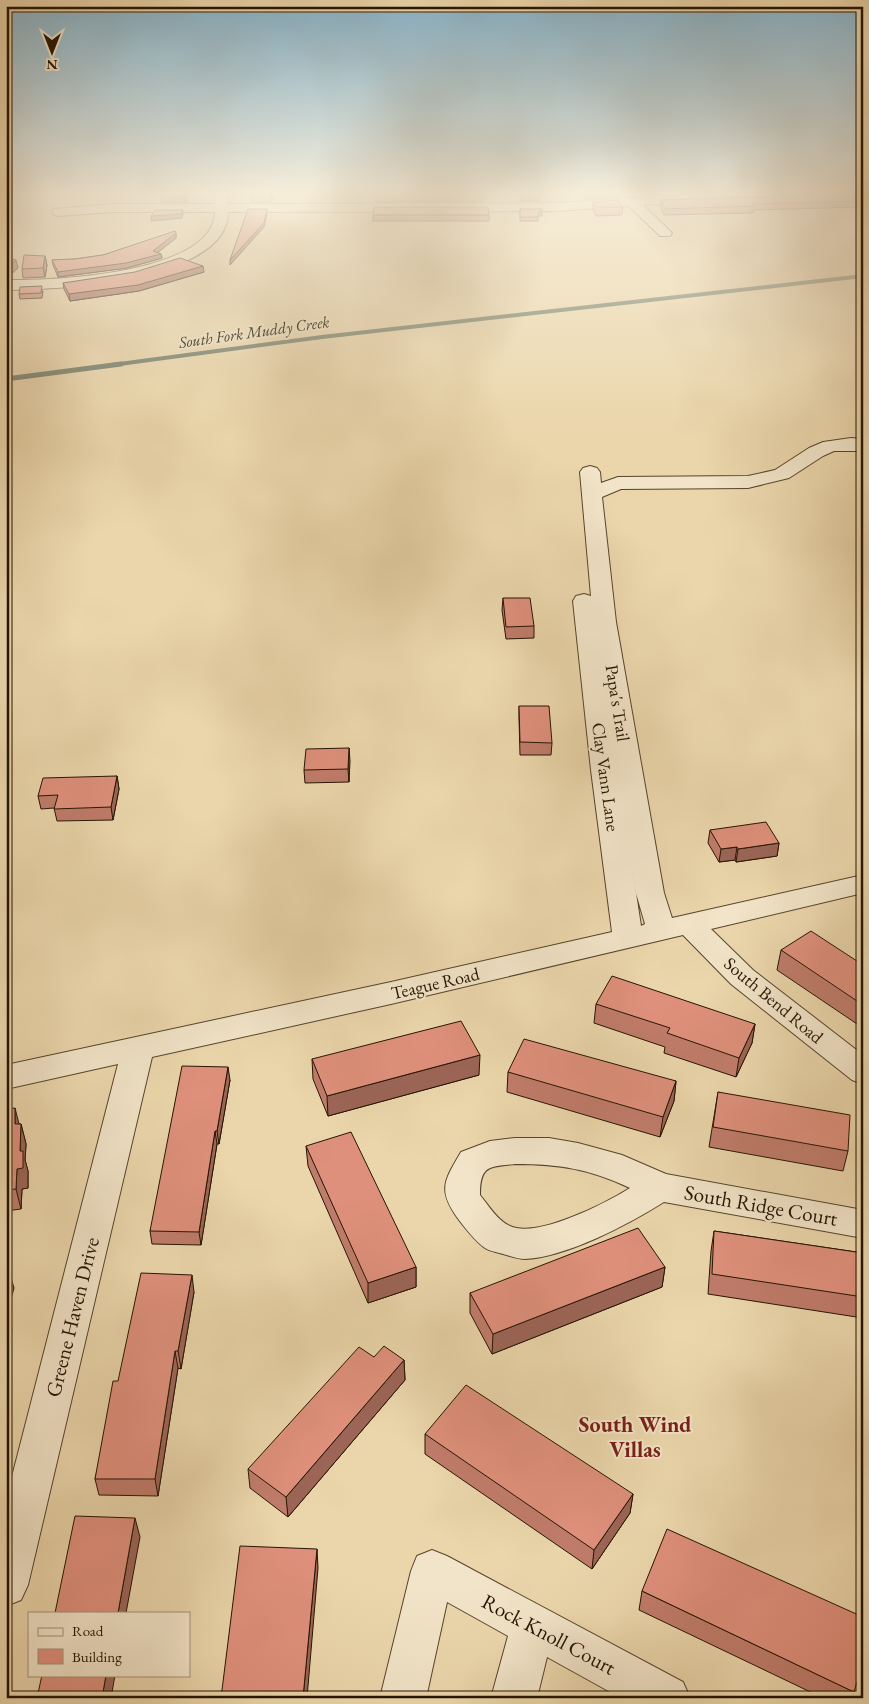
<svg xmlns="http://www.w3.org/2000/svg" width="869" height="1704" font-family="'EB Garamond',serif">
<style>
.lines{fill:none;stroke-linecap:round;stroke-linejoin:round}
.stream-far1{stroke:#6b7764;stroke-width:4}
.stream{stroke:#6b7764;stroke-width:5}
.minor-casing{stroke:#56442c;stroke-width:2}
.minor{fill:#f2e4c8;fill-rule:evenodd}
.wall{fill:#c07c6b;stroke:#251402}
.shaded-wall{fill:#9c6557;stroke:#251402}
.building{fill:#df907c;stroke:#251402}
.labels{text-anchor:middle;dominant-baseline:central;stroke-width:4;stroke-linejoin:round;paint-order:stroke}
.far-water-label{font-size:16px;font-style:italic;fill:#4e4e3b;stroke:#f2e4c8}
.street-label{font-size:18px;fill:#251402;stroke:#f2e4c8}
.near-street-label{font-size:21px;fill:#251402;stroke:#f2e4c8}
.near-neighbourhood-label{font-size:22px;font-weight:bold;fill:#7a1f14;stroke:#f2e4c8}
</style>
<rect width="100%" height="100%" fill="#ebd6ab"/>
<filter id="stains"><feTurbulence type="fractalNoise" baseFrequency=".004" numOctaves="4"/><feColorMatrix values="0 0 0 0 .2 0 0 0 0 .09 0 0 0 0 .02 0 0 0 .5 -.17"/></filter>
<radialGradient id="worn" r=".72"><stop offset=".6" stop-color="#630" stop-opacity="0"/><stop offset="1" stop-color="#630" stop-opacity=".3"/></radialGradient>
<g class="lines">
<polyline class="stream-far1" points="112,365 322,337 863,276"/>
<polyline class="stream" points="6,379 121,364"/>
<defs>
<g id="minor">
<path d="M 215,191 L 229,191 L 228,204 L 557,203 L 688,194 L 863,191 L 863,198 L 688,202 L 643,205 L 672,233 L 670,236 L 660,236 L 629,206 L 557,211 L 228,212 C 229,281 55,290 6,290 L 6,280 C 51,281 214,274 215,212 L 113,212 L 59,216 L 54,215 L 52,212 L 54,209 L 113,204 L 215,204 Z"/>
<path d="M 851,438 L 863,439 L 863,451 L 834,451 L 823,456 L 789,478 L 748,488 L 621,489 L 602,497 L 616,622 L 664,893 L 672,918 L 863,875 L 863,893 L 711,929 L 753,970 L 863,1055 L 863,1084 L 852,1080 L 731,984 L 683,935 L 391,1004 L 152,1057 L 28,1585 L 21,1600 L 6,1606 L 6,1500 L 118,1064 L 6,1089 L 6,1065 L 391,982 L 612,932 L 591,770 L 573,601 L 576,596 L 584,594 L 591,596 L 580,472 L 583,468 L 590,466 L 597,468 L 600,472 L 601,483 L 618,477 L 748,476 L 775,470 L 809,448 L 823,442 ZM 627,833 L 636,893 L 645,924 L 641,926 Z"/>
<path d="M 515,1138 L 549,1138 L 578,1143 L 622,1155 L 666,1174 L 863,1210 L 863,1238 L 664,1202 C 629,1224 567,1257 525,1259 C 518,1259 510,1256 503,1254 C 497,1252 489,1251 485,1248 C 475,1241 466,1229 459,1220 C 437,1190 444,1181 461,1152 L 490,1141 ZM 515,1164 C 560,1164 589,1169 630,1188 C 606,1203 536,1239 510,1226 C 498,1221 488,1205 480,1195 C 480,1165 489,1167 515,1164 Z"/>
<polygon points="432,1550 447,1556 683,1682 690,1698 621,1698 547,1657 537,1698 491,1698 508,1636 447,1602 426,1698 380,1698 411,1571 417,1556"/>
</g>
</defs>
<use href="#minor" class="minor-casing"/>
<use href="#minor" class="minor"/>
</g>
<g class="wall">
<polygon points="165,191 189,191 186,202 161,202 161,198"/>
<polygon points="272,191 273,198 271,202 252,202 251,194"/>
<polygon points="521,191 540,197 540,201 520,201"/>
<polygon points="581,191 620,191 619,196 586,199"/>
<polygon points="653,191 795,191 655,194"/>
<polygon points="863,194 863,207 754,210 753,213 664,215 660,206 661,200"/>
<polygon points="376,195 486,195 485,201 376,202"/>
<polygon points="593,202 623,207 622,215 596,216 593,210"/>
<polygon points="520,209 542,212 542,216 538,216 538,221 520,221"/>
<rect x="373" y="215" width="116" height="6"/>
<polygon points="176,233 176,238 157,253 161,254 162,258 127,268 58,277 53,265 52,260 75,259 103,255"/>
<polygon points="45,256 47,265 45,277 23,278 22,269"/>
<polygon points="204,272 139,291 70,301 64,289 63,283"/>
<polygon points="43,291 42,298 20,299 19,294"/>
<polygon points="503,598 534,626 534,638 506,639 502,610"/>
<polygon points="519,706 552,743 551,755 520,755 519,718"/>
<polygon points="349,748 349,782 305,783 304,770"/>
<polygon points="117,776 119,789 113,820 57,821 54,808 41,809 38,796"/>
<polygon points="710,830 779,843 777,856 736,862 735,860 719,862 708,843"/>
<polygon points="781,950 863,965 863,1028 777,970"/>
<polygon points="596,1004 755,1024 752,1043 736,1077 664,1053 665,1047 594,1023"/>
<polygon points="312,1059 479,1075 328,1116 313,1079"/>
<polygon points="508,1072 676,1081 674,1101 660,1137 507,1092"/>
<polygon points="230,1080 219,1144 217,1144 201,1245 152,1244 150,1231"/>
<polygon points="718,1092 848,1151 843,1171 709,1147"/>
<polygon points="6,1109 19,1124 21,1124 26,1144 25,1160 28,1171 28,1188 22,1189 21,1209 6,1211"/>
<polygon points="306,1146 416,1267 416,1287 368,1303 308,1166"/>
<polygon points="714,1231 863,1253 863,1318 708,1294 711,1251"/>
<polygon points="665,1267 662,1287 492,1354 470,1313 470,1293"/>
<polygon points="194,1292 181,1369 178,1368 158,1496 99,1495 95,1479 118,1381"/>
<polygon points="374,1357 404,1360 405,1380 288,1517 250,1488 248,1469"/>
<polygon points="425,1434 633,1494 630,1513 592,1569 425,1454"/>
<polygon points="642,1591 854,1692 852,1698 823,1698 639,1610"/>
</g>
<g class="shaded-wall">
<polygon points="188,191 189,191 186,202 186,198"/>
<polygon points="272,191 273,198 271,202 271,194"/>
<polygon points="612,191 620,191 619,196 586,199 586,193"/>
<polygon points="267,209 267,214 264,227 230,265 230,260"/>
<polygon points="183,210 183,214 182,218 151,221 151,216"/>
<polygon points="176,233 176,238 153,256 153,251"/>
<polygon points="161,254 162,258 127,268 58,277 58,272"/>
<polygon points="45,256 47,265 45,277 43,268"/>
<polygon points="16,260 18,268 6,279 6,269"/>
<polygon points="203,266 204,272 139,291 70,301 69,294"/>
<polygon points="349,748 350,761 349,782 348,769"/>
<polygon points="117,776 119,789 113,820 111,807"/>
<polygon points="779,843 777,856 736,862 738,849"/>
<polygon points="737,847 735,860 719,862 721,849"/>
<polygon points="755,1024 752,1043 736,1077 739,1058"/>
<polygon points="480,1055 479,1075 328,1116 327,1096"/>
<polygon points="228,1067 230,1080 219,1144 217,1131"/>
<polygon points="676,1081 674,1101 660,1137 663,1117"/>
<polygon points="15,1108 20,1128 15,1124"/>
<polygon points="21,1124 26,1144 25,1160 28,1171 28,1188 22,1189 21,1209 16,1189 17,1169 20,1151"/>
<polygon points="215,1131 217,1144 201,1245 199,1232"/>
<polygon points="416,1267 416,1287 368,1303 368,1283"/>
<polygon points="665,1267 662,1287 492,1354 493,1334"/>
<polygon points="8,1268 14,1288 7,1314 12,1330 6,1350 6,1276"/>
<polygon points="192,1275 194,1292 181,1369 178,1351"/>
<polygon points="175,1351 178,1368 158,1496 155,1479"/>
<polygon points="404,1360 405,1380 288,1517 286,1497"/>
<polygon points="633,1494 630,1513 592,1569 594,1550"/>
<polygon points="135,1518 140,1537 126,1613 118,1613"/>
<polygon points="317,1549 318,1568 307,1698 303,1698"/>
<polygon points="106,1675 115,1675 111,1698 102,1698"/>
</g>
<g class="building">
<polygon points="165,191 188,191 186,198 161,198"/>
<polygon points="252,191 272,191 271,194 251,194"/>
<polygon points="376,191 485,191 486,195 376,195"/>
<polygon points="521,191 539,191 540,197 520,197"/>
<polygon points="584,191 612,191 586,193"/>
<polygon points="863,194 863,201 752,204 754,206 665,209 661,200"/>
<polygon points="618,200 623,207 596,207 593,202"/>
<polygon points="374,207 488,207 489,215 373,215"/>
<polygon points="248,209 267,209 264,223 230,260"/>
<polygon points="520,209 542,209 542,212 539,212 538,217 520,217"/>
<polygon points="155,210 183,210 182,214 151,216"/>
<polygon points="175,231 176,233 153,251 161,254 126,263 58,272 52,260 75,259 103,255"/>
<polygon points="24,255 45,256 43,268 22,269"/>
<polygon points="6,258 16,260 6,269"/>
<polygon points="180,258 203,266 138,285 69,294 63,283 135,272"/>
<polygon points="42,286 41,293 19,294 20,287"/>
<polygon points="503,598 530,598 534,626 506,627"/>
<polygon points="519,706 549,706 552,743 520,742"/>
<polygon points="349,748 348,769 304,770 306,749"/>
<polygon points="117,776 111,807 54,809 58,795 38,796 43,778"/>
<polygon points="766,822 779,843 738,849 737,847 721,849 710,830"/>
<polygon points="811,931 863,965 863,1005 781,950"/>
<polygon points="612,976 755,1024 739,1058 667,1033 670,1028 596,1004"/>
<polygon points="461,1021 480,1055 327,1096 312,1059"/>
<polygon points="524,1039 676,1081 663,1117 508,1072"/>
<polygon points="182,1066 228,1067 217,1131 215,1131 199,1232 150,1231"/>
<polygon points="718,1092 850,1115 848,1151 713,1127"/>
<polygon points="15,1108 15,1124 21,1124 20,1151 23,1151 23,1168 17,1169 16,1189 6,1190 6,1109"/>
<polygon points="351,1132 416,1267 368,1283 306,1146"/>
<polygon points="638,1228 665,1267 493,1334 470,1293"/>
<polygon points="714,1231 863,1253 863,1297 712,1274"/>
<polygon points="6,1268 8,1268 6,1276"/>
<polygon points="141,1273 192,1275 178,1351 175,1351 155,1479 95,1479 113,1381 118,1381"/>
<polygon points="384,1346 404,1360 286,1497 248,1469 359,1347 374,1357"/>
<polygon points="466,1385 633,1494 594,1550 425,1434"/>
<polygon points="75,1516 135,1518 118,1613 55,1613"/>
<polygon points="667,1529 863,1617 863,1662 854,1692 642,1591"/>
<polygon points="240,1546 317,1549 303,1698 221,1698"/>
<polygon points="42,1675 106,1675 102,1698 37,1698"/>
</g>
<linearGradient id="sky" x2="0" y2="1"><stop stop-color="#88b6ce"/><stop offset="0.45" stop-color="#f6edd9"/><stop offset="1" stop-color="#f6edd9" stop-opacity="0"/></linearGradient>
<rect width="869" height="429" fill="url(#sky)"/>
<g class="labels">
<g class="far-water-label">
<text transform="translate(254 332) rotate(-8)">South Fork Muddy Creek</text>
</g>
<g class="street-label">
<text transform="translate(618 703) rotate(81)">Papa's Trail</text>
<text transform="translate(606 777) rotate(82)">Clay Vann Lane</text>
<text transform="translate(435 983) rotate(-13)">Teague Road</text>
<text transform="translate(774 1000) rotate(40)">South Bend Road</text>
</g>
<g class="near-street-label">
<text transform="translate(761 1205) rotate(10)">South Ridge Court</text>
<text transform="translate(72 1317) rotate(-76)">Greene Haven Drive</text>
<text transform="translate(549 1634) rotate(28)">Rock Knoll Court</text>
</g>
<g class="near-neighbourhood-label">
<text x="635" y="1424">South Wind<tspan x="635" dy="25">Villas</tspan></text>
</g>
</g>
<rect width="869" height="1704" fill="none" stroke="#ebd6ab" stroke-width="25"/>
<rect x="8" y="8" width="854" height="1689" fill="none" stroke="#251402" stroke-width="2.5"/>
<rect x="12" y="12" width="844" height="1679" fill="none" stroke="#251402"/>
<rect x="28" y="1612" width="162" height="65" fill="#f2e4c8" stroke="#a09179"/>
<rect x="38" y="1628" width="25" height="8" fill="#f2e4c8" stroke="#a09179"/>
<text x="72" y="1636" font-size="15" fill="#251402">Road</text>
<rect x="38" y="1649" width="25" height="15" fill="#df907c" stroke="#a09179"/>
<text x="72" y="1662" font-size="15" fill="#251402">Building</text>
<g transform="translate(52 52) rotate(180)" stroke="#f2e4c8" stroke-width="4" paint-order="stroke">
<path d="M0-4L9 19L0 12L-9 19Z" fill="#251402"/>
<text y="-8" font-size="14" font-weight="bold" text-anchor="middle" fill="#251402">N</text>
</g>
<rect width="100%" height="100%" filter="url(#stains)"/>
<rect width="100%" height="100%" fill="url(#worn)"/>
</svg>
